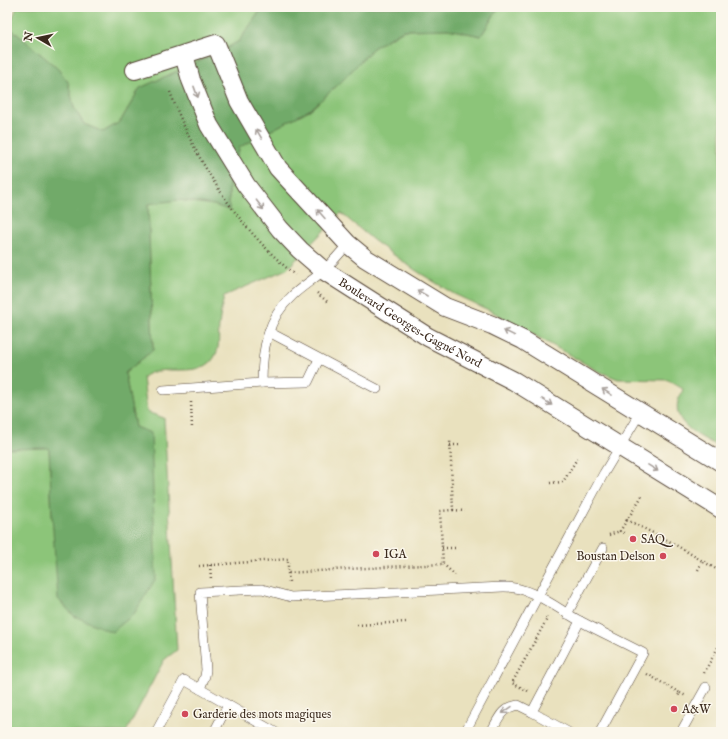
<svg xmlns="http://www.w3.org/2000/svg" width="728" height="739" font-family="'IM FELL English',serif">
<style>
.green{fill:#8cc579;stroke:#64784c}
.forest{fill:#71aa69;stroke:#566a44}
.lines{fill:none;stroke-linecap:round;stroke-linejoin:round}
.service-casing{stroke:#554536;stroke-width:10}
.minor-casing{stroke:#554536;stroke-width:20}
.path{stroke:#554536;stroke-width:2.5;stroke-dasharray:1 3;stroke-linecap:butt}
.service{stroke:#fff;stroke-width:9}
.minor{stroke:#fff;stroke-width:18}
.oneway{stroke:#a79f9a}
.poi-dot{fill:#d1495b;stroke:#fbf7ec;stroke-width:1.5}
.labels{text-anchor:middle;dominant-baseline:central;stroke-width:3;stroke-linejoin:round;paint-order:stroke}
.street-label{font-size:12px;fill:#3b2a1e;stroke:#fbf7ec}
.poi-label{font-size:12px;fill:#3b2a1e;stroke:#fbf7ec;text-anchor:start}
</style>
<rect width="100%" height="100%" fill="#fbf7ec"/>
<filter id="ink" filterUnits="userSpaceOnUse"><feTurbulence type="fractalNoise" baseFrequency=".025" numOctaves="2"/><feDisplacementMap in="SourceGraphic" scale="8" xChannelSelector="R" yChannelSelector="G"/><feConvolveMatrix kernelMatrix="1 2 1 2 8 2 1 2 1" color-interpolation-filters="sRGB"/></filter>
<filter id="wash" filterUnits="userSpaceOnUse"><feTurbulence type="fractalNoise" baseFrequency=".012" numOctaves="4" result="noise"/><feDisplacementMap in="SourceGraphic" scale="16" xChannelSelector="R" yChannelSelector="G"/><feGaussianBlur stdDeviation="0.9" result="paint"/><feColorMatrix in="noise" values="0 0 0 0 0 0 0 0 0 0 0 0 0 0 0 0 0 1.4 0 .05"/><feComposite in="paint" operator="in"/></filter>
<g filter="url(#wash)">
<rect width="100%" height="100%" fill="#e9e1be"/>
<g class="green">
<polygon points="17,7 263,7 239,41 222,51 140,88 120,122 103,132 84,124 74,108 68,82 57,68 9,27"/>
<path d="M 499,7 L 721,7 L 721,448 C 704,438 672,426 678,401 C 679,397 682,393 683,389 L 668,380 L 618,379 L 598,371 L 493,312 L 454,294 L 415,270 L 373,240 L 341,213 L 287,269 L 224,296 C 222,306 220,316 219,326 C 218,335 220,346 216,354 C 204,382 163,361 143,377 L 147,412 L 164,418 L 177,650 L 164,660 L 126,732 L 7,732 L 7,449 L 49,447 L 52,516 L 135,427 L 125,373 L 153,350 L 148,203 L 179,200 L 214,205 L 229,210 L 229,179 L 240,147 L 311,109 L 341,82 L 373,48 L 404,30 L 448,29 L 481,36 Z"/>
</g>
<polygon class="forest" points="263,7 499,7 481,36 448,29 403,30 373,48 341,82 311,109 240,147 229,179 229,210 214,205 179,200 148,204 153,350 125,373 135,427 151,433 156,578 134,614 112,632 74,616 58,599 52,516 49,448 7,449 7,31 9,27 57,68 68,82 74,108 84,124 103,132 120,122 140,88 222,51 239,41"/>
</g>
<g filter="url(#ink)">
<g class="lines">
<defs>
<g id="service">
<polyline points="269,332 377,389"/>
<polyline points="262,383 308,382 319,359"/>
<path d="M 163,390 L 262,383 C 262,351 267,318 292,296 C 301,287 313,280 323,271 C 332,263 340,253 348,244"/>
<polyline points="567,614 603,548"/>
<polyline points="156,732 184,680 200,689"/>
<polyline points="214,732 228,705"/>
<path d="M 275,732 L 200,689 L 205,676 L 206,670 L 200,592 L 262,589 L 291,597 L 503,587 C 531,586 556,608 580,621 C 601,632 622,642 643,653 L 600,732"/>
<polyline points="465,732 604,473 640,413"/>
<path d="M 491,732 C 499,718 501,708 518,705 L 532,712"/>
<polyline points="568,732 532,712 580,621"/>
<polyline points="681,732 706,687"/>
</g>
<g id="minor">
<path id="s1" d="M 184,55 L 191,80 L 209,125 L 246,185 L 280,229 L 300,250 L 323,270 L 428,337 L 514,381 L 721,509"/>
<polyline points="135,70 216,44 239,101 278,168 348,244 365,258 445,307 492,325 523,340 721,462"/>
</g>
</defs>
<use href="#service" class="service-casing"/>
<use href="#minor" class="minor-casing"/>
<g class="path">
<path d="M 170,92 C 196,162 237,227 295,275"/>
<polyline points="317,293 329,303"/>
<polyline points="191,402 192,428"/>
<polyline points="450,445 462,445"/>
<polyline points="550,483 563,482 578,457"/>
<polyline points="642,496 627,520 669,541 721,572"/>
<polyline points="453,510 465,511"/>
<polyline points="624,533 620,531 627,520"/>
<polyline points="609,535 620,531"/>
<polyline points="442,548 455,548"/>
<polyline points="665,548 669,541"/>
<polyline points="443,564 455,575"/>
<polyline points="210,565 211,579"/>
<polyline points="199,566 288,559 288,573 348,569 443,564 440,511 453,510 450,439"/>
<polyline points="698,570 703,561"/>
<polyline points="288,573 289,582"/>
<polyline points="357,625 407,622"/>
<polyline points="704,673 721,642"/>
<polyline points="647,674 680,693 678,696"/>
<polyline points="528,691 512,683 547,619 546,617"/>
<polyline points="680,693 686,696"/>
</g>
<use href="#service" class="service"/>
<use href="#minor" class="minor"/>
</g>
<defs><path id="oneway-shaft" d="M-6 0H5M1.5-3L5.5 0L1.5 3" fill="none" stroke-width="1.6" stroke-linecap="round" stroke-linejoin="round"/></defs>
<g class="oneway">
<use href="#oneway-shaft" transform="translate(196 92) rotate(70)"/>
<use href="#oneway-shaft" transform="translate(259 134) rotate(-120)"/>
<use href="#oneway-shaft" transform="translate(260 205) rotate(53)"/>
<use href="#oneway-shaft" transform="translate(321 214) rotate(-132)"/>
<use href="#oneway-shaft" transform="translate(422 293) rotate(-150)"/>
<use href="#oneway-shaft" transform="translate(509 333) rotate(-154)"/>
<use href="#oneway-shaft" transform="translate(607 392) rotate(-148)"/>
<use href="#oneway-shaft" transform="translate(547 402) rotate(32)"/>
<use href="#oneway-shaft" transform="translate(653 468) rotate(32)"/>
<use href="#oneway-shaft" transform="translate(507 710) rotate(145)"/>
</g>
</g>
<g class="poi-dot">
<circle cx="633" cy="539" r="4"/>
<circle cx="376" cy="554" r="4"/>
<circle cx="663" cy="556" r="4"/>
<circle cx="674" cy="709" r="4"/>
<circle cx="185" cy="714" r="4"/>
</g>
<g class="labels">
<g class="street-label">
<text stroke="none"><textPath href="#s1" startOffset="362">Boulevard Georges-Gagné Nord</textPath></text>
</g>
<g class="poi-label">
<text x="641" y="539">SAQ</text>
<text x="384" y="554">IGA</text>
<text x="655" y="556" text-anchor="end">Boustan Delson</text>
<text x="682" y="709">A&amp;W</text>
<text x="193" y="714">Garderie des mots magiques</text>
</g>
</g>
<rect width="728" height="739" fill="none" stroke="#fbf7ec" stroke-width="24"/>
<g transform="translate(38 38) rotate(279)" stroke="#fbf7ec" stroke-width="3" paint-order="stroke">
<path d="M0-3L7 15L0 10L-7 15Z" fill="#3b2a1e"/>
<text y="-6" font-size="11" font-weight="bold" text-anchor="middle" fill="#3b2a1e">N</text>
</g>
</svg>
